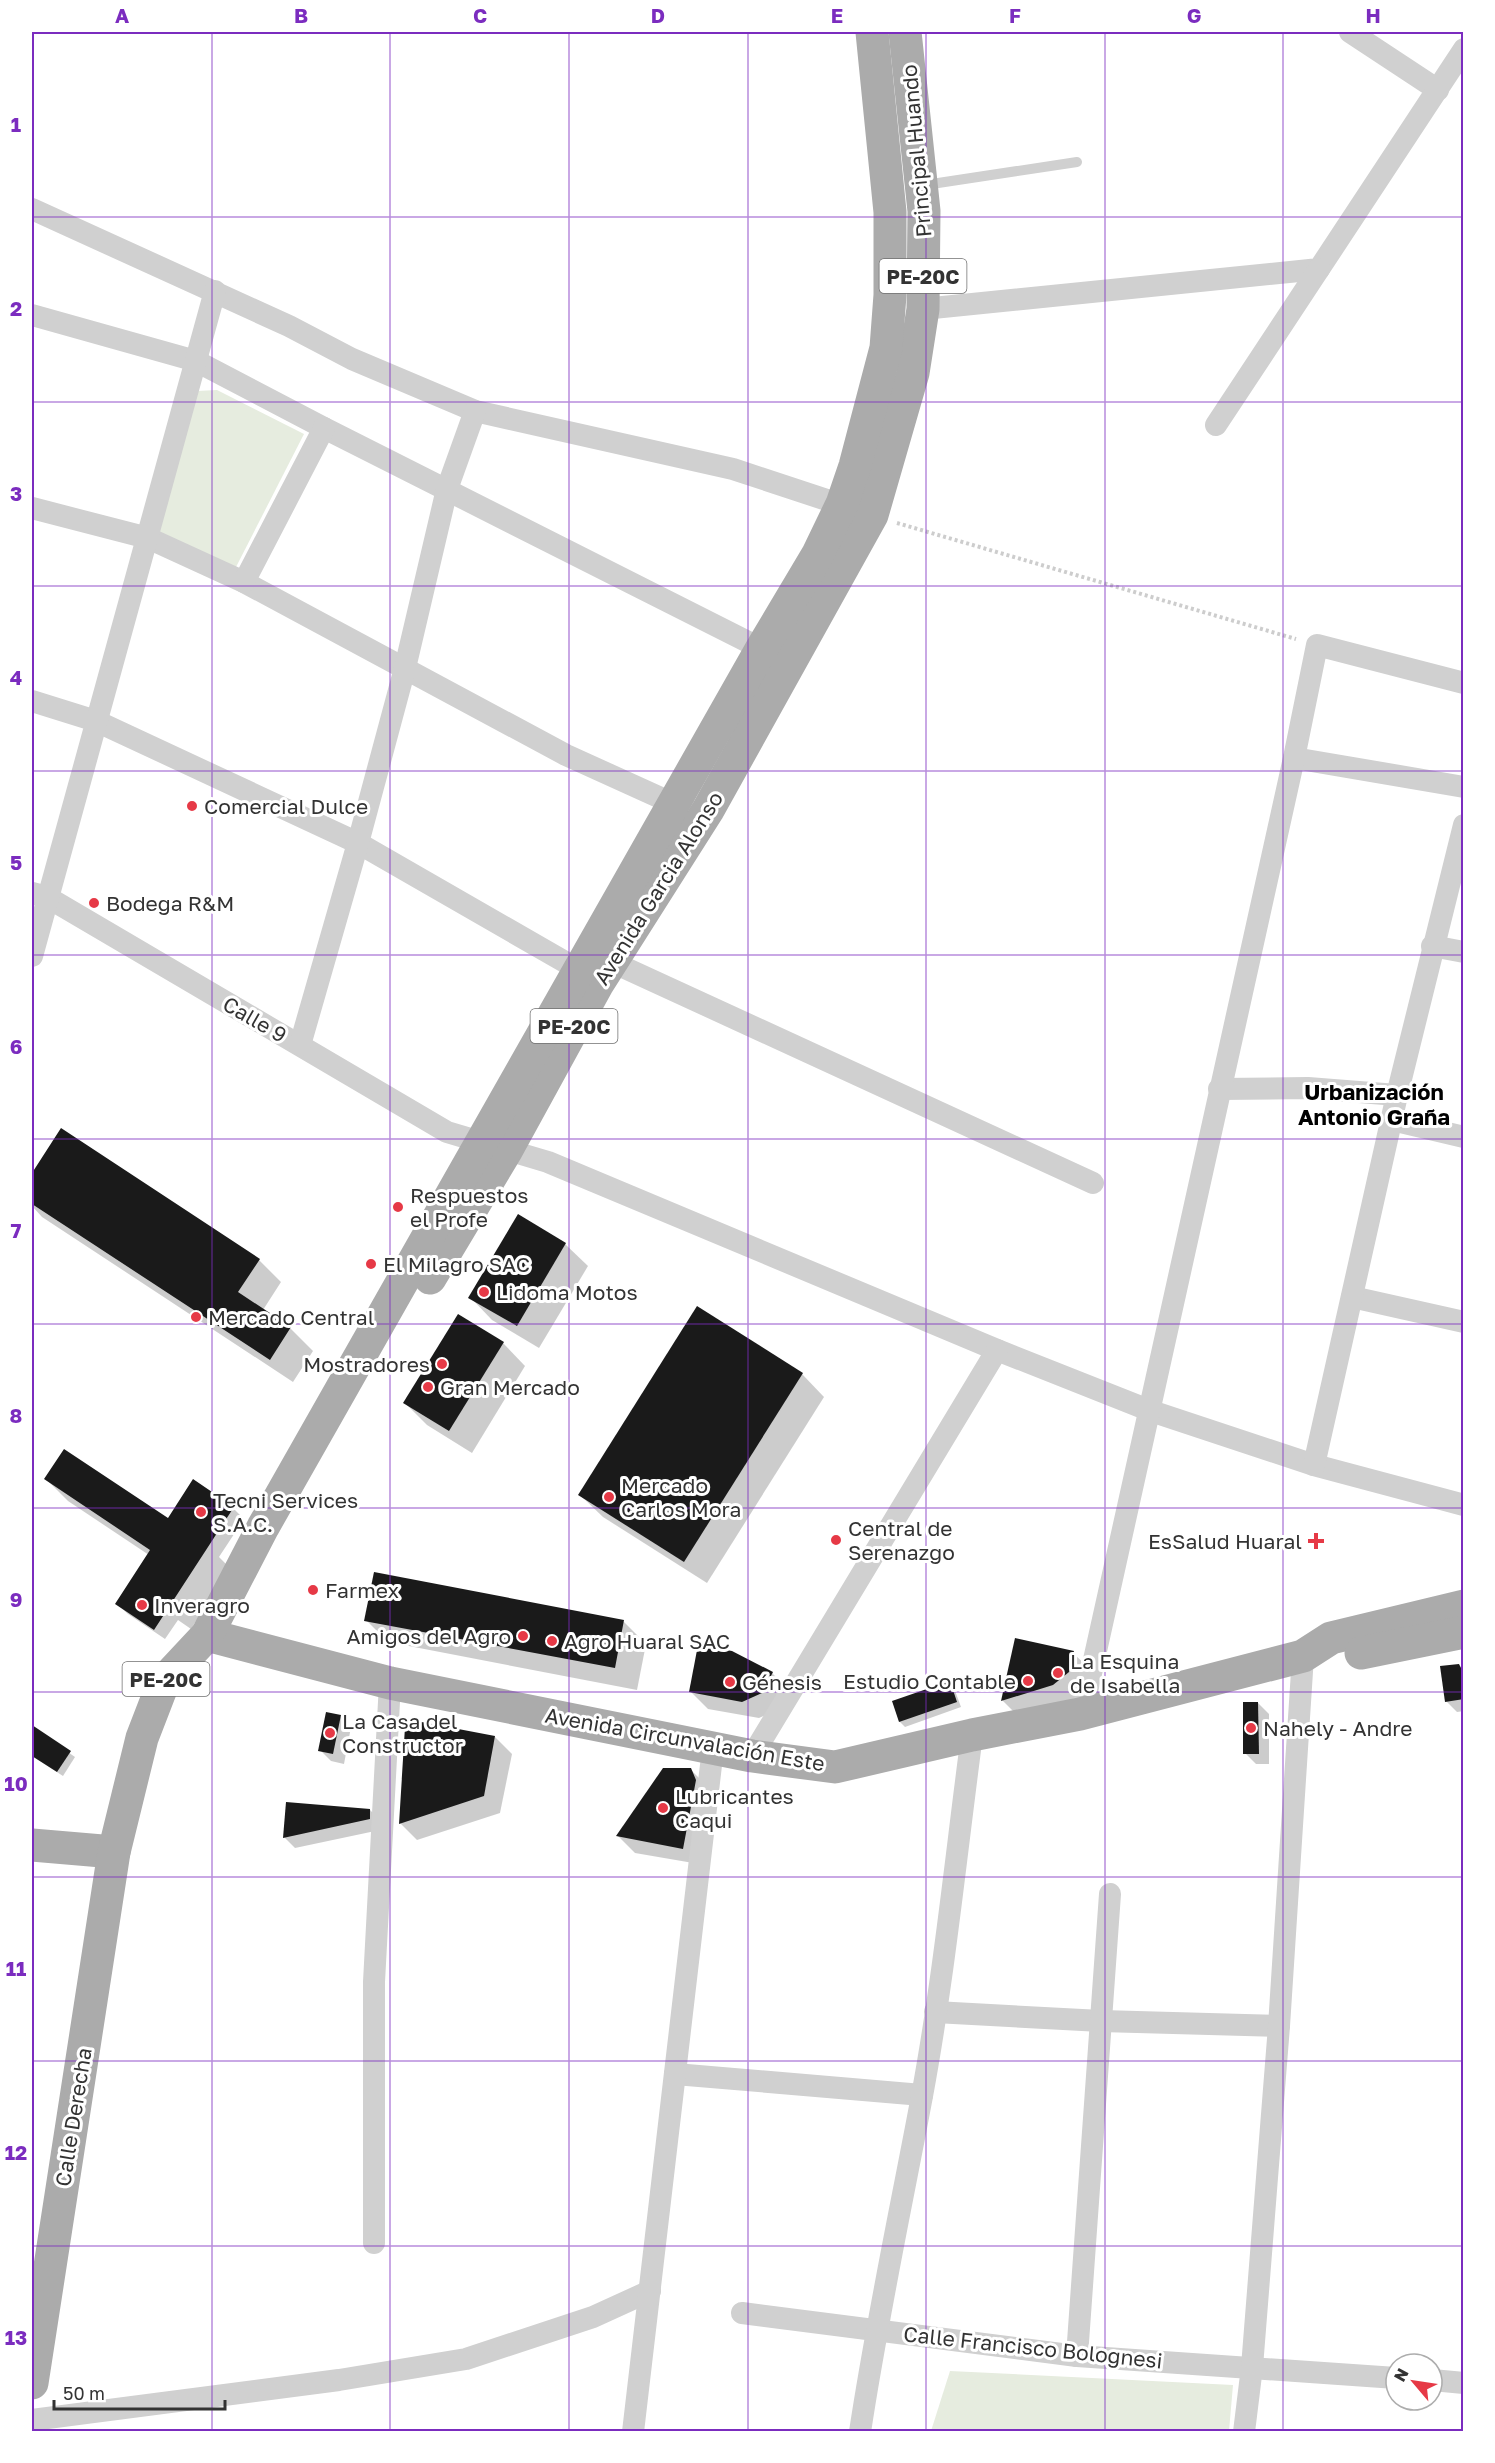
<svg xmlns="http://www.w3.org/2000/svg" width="1495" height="2463" font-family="'Golos Text',sans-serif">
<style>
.green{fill:#e6ecdf}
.shadow{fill:#0003}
.building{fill:#1a1a1a}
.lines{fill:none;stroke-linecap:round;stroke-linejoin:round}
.path{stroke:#cdcdcd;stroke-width:4;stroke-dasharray:3 3;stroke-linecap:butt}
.lane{stroke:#d0d0d0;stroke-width:10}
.street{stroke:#d0d0d0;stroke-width:22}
.primary{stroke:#ababab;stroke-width:33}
.grid{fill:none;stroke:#7b2cbf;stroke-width:1.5;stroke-opacity:0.55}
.poi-dot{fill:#e63946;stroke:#fff;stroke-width:2}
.labels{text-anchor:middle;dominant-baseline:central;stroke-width:6;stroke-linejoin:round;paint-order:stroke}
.shield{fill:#fff;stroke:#707070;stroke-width:1.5}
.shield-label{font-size:20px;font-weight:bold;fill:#333}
.street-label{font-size:21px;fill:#333;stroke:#fff}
.poi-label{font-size:21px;fill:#333;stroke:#fff;text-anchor:start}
.neighbourhood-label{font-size:22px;font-weight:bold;fill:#000;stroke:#fff}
.neatline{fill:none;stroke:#7b2cbf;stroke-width:2}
.grid-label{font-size:20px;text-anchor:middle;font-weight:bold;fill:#7b2cbf}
</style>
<rect width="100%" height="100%" fill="#fff"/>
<g class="green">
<polygon points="217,390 304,434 236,567 158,536 197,391"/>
<polygon points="950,2371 1233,2385 1229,2431 931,2431"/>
</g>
<g class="shadow">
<polygon points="61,1130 259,1260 281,1282 263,1310 290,1328 313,1351 293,1382 42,1217 32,1206 32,1176"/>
<polygon points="565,1244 588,1266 539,1348 492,1320 470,1297"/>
<polygon points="503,1343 525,1366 472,1453 427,1425 405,1403"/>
<polygon points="802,1374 824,1397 707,1583 603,1517 580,1495"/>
<polygon points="46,1479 168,1520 233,1508 244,1519 219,1557 230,1568 191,1629 178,1620 165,1639 128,1614 117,1604 149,1555 68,1501"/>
<polygon points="366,1620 624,1622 646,1644 637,1690 388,1642"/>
<polygon points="1016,1640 1073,1653 1090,1669 1085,1689 1070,1702 1019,1717 1003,1701"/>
<polygon points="1458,1665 1464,1670 1464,1711 1457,1712 1446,1701"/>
<polygon points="772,1673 789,1690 779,1709 759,1718 708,1709 691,1692"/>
<polygon points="949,1683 954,1688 961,1707 905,1727 900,1722 894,1702"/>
<polygon points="1258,1703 1269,1714 1269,1764 1256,1764 1245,1753"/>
<polygon points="340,1716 351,1727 344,1764 331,1761 320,1750"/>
<polygon points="32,1727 75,1757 63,1776 32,1756"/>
<polygon points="495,1737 512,1754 500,1813 417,1840 400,1823"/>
<polygon points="690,1769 707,1786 699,1864 635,1853 618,1836"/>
<polygon points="370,1810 381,1821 380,1830 295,1848 284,1837"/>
</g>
<g class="building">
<polygon points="61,1128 260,1259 238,1292 291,1327 270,1360 32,1204 32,1173"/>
<polygon points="518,1214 566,1243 517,1326 468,1298"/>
<polygon points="697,1306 803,1373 684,1562 578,1495"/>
<polygon points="458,1314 504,1342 449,1431 403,1403"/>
<polygon points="64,1449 168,1518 193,1479 234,1507 154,1630 115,1604 150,1550 44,1479"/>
<polygon points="374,1572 624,1620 615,1668 364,1621"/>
<polygon points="1015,1638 1074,1651 1069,1672 1053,1685 1001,1701"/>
<polygon points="698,1645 732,1651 773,1672 762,1693 742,1702 689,1692"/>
<polygon points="1459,1664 1464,1674 1464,1699 1445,1702 1440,1666"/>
<polygon points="950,1681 957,1702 899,1722 892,1701"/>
<polygon points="1243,1702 1258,1702 1259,1754 1243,1754"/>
<polygon points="326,1712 341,1715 333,1754 318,1751"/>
<polygon points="411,1720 495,1736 484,1796 399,1824 405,1727"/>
<polygon points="32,1725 71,1751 57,1772 32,1756"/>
<polygon points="663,1768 691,1768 696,1780 683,1849 616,1836"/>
<polygon points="286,1802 370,1809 370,1819 283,1838"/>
</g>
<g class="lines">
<polyline class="path" points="897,523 1296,639"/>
<polyline class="lane" points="925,185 1077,162"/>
<g class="street">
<polyline points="1350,32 1438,90"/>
<polyline points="32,209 289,326 352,359 475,411 733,469 854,509"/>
<polyline points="923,309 1319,269 1464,49"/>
<polyline points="32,315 196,361 324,428 772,654"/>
<polyline points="1216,425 1319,269"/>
<polyline points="32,508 148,538 244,582 566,755 674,804 685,806"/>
<polyline points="244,582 324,428"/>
<polyline points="32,701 96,721 358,843 579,970"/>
<polyline points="1294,758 1464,787"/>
<polyline points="32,893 47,897 447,1132 548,1162 997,1350 1151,1411 1314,1465 1464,1505"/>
<polyline points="1432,946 1464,952"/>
<polyline points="32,956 215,291"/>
<polyline points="612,962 1093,1183"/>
<polyline points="300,1045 358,843 405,668 447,489 475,411"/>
<polyline points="1219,1089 1308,1088 1397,1095"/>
<polyline points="1392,1120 1464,1137"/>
<polyline points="1352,1297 1464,1322"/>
<polyline points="1314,1465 1397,1095 1464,825"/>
<polyline points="1082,1714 1294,758 1317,645 1464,683"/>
<polyline points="752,1756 997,1350"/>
<polyline points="935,2012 1101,2021 1279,2026"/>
<polyline points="675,2074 922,2095"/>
<polyline points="374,2243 374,1982 390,1683"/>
<polyline points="742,2313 1077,2356 1396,2378"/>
<polyline points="1077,2356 1110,1894"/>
<polyline points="1432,2380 1464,2383"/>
<polyline points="32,2420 339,2380 466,2359 593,2317 650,2291"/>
<polyline points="633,2432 713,1748"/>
<path d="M 860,2432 C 877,2319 901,2208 922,2096 C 944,1977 956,1855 972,1735"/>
<polyline points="1244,2432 1252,2367 1279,2026 1303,1656"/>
</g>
<g class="primary">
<polyline points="430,1278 506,1151 597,985 708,810 872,515 913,373 923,309 924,211 905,32"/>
<polyline points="207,1635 390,1683 752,1756 835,1767 972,1735 1080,1714 1303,1656 1331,1638 1464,1606"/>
<polyline points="1361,1653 1464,1632"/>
<polyline points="32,1845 114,1852"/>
<polyline points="32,2383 114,1852 142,1738 164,1681 207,1635 263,1527 762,648 818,554 842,504 855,466 886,348 890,295 890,212 872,32"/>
</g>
</g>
<path class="grid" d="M 212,32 L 212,2432M 390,32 L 390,2432M 569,32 L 569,2432M 748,32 L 748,2432M 926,32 L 926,2432M 1105,32 L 1105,2432M 1283,32 L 1283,2432M 32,217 L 1464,217M 32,402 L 1464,402M 32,586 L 1464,586M 32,771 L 1464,771M 32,955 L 1464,955M 32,1139 L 1464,1139M 32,1324 L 1464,1324M 32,1508 L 1464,1508M 32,1692 L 1464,1692M 32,1877 L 1464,1877M 32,2061 L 1464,2061M 32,2246 L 1464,2246"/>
<g class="poi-dot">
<circle cx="192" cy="806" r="6"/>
<circle cx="94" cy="903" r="6"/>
<circle cx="398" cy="1207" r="6"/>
<circle cx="371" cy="1264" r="6"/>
<circle cx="484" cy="1292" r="6"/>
<circle cx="196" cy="1317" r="6"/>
<circle cx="442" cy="1364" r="6"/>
<circle cx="428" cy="1387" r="6"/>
<circle cx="609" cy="1497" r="6"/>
<circle cx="201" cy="1512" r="6"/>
<circle cx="836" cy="1540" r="6"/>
<path d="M1313 1532h6v6h6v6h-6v6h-6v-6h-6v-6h6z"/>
<circle cx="313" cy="1590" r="6"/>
<circle cx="142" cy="1605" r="6"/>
<circle cx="523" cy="1636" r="6"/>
<circle cx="552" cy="1641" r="6"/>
<circle cx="1058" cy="1673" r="6"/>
<circle cx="1028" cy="1681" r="6"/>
<circle cx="730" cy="1682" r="6"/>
<circle cx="1251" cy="1728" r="6"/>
<circle cx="330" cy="1733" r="6"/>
<circle cx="663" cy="1808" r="6"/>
</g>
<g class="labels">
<g class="shield">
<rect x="879.5" y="259" width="87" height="34" rx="4.5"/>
<rect x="530.5" y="1009" width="87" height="34" rx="4.5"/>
<rect x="122.5" y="1662" width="87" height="34" rx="4.5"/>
</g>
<g class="shield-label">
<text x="923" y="276">PE-20C</text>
<text x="574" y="1026">PE-20C</text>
<text x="166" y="1679">PE-20C</text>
</g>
<g class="street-label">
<text transform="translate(916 151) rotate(-95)">Principal Huando</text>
<text transform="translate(658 888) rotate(-58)">Avenida Garcia Alonso</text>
<text transform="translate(255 1019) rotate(30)">Calle 9</text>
<text transform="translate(685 1739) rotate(10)">Avenida Circunvalación Este</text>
<text transform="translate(73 2117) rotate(-81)">Calle Derecha</text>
<text transform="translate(1033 2347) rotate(6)">Calle Francisco Bolognesi</text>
</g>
<g class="poi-label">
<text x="204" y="806">Comercial Dulce</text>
<text x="106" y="903">Bodega R&amp;M</text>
<text x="410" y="1195">Respuestos<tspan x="410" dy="24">el Profe</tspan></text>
<text x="383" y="1264">El Milagro SAC</text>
<text x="496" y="1292">Lidoma Motos</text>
<text x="208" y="1317">Mercado Central</text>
<text x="430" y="1364" text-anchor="end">Mostradores</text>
<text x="440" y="1387">Gran Mercado</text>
<text x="621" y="1485">Mercado<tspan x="621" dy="24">Carlos Mora</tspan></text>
<text x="213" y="1500">Tecni Services<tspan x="213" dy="24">S.A.C.</tspan></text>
<text x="848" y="1528">Central de<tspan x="848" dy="24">Serenazgo</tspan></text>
<text x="1302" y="1541" text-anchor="end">EsSalud Huaral</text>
<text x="325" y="1590">Farmex</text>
<text x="154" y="1605">Inveragro</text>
<text x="511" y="1636" text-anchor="end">Amigos del Agro</text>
<text x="564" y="1641">Agro Huaral SAC</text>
<text x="1070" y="1661">La Esquina<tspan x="1070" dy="24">de Isabella</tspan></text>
<text x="1016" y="1681" text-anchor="end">Estudio Contable</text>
<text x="742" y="1682">Génesis</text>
<text x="342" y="1721">La Casa del<tspan x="342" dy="24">Constructor</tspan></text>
<text x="1263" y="1728">Nahely - Andre</text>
<text x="675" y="1796">Lubricantes<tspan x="675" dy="24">Caqui</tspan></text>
</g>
<g class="neighbourhood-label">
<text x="1374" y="1091">Urbanización<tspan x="1374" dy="25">Antonio Graña</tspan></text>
</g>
</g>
<rect width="1495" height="2463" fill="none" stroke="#ffffff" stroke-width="66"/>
<g transform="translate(1414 2382) rotate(299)"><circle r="28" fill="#ffffff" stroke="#adadad" stroke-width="1.5"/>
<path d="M0-4.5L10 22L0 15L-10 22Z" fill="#e63946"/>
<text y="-9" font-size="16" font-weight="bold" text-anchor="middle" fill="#333333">N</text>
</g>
<path d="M54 2400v9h171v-9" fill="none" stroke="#333333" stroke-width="3"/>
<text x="63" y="2400" font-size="18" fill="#333333" stroke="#ffffff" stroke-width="4.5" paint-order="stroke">50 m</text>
<rect x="33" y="33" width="1429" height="2397" class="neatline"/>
<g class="grid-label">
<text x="122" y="23">A</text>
<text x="301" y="23">B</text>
<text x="480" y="23">C</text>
<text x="658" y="23">D</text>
<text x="837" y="23">E</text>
<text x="1015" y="23">F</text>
<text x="1194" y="23">G</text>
<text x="1373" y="23">H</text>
<text x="16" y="132">1</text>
<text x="16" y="316">2</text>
<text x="16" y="501">3</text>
<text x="16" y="685">4</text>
<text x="16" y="870">5</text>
<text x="16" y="1054">6</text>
<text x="16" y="1238">7</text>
<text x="16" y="1423">8</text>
<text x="16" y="1607">9</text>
<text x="16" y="1791">10</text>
<text x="16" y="1976">11</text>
<text x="16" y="2160">12</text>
<text x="16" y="2345">13</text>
</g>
</svg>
